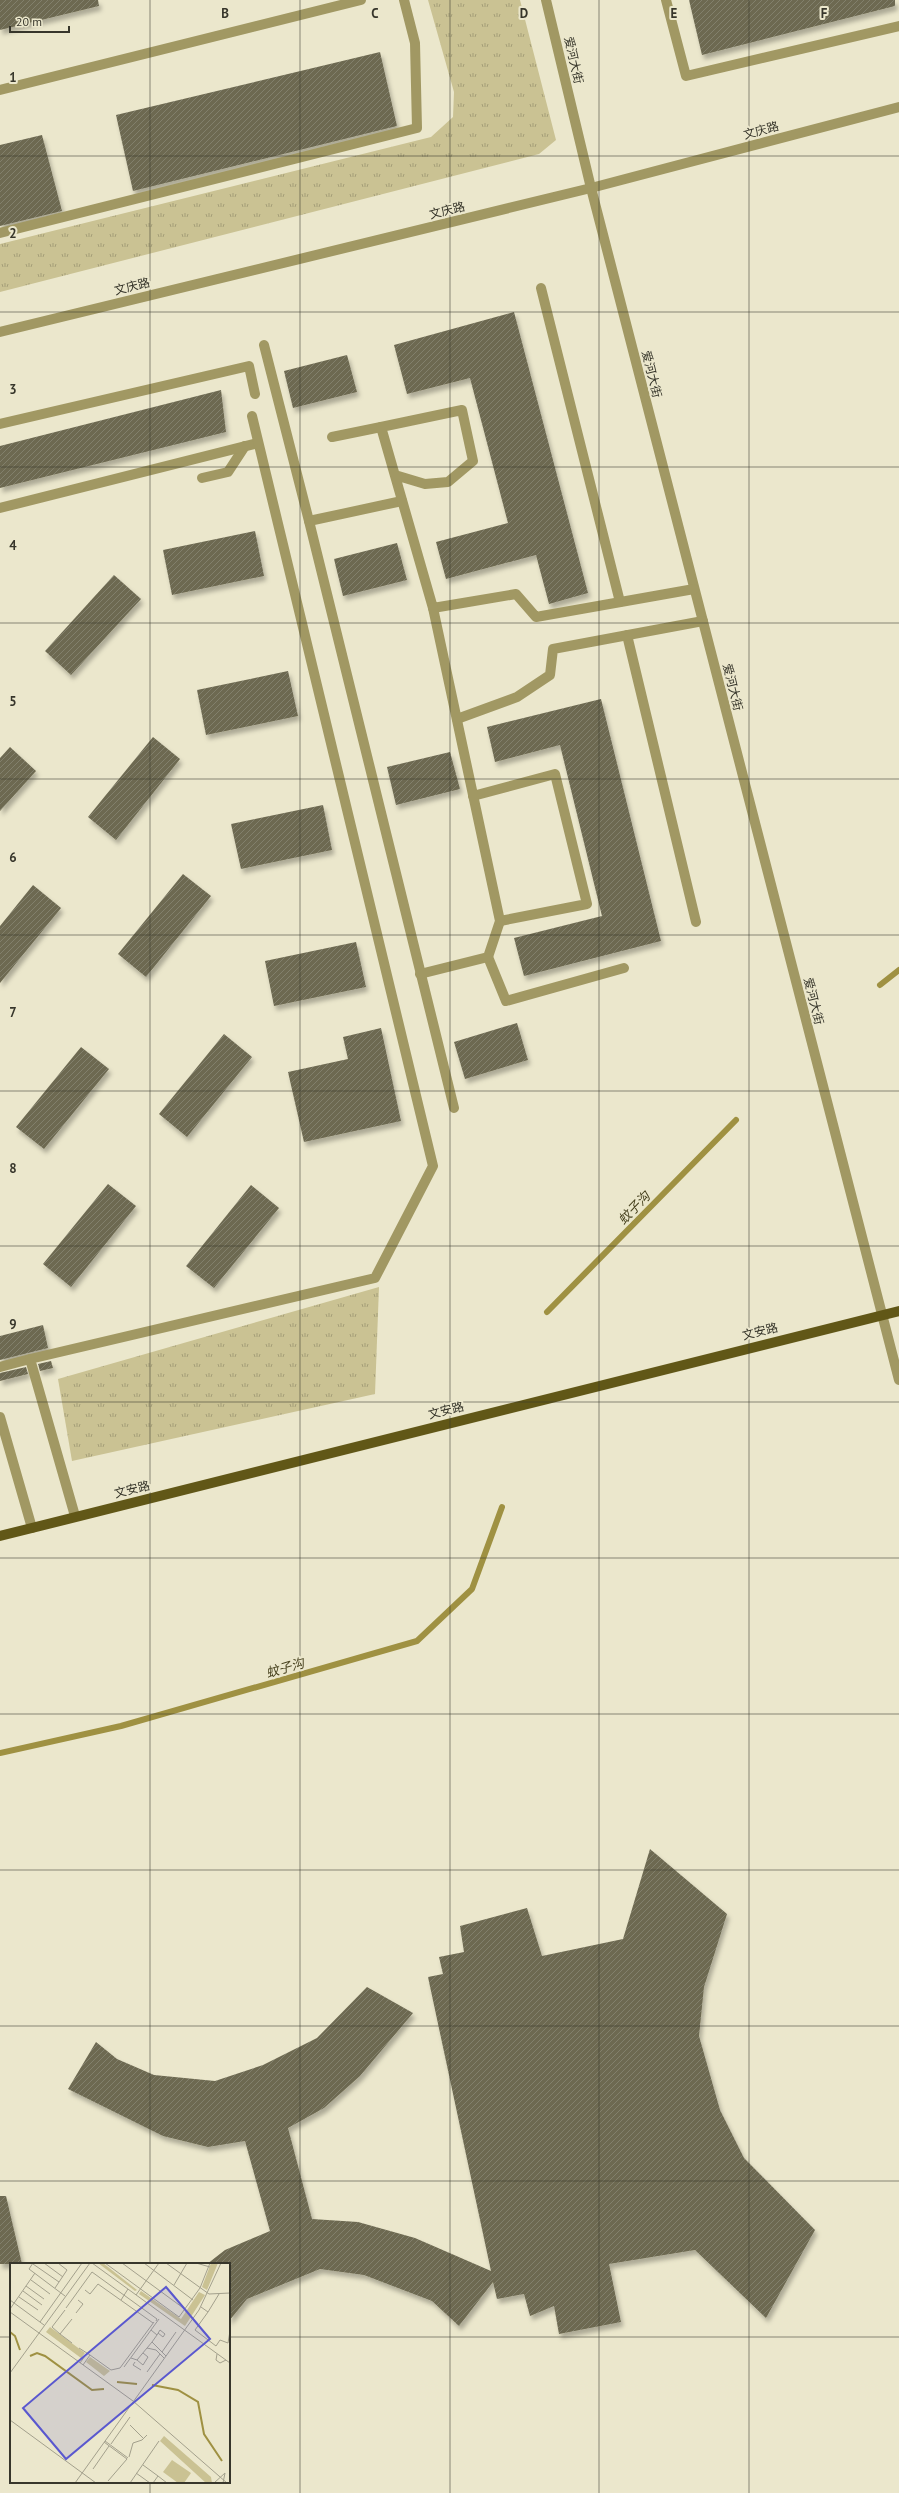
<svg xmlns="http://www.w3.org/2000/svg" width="899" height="2493" font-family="'PT Sans','Noto Sans SC',sans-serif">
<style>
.grass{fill:url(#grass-tufts)}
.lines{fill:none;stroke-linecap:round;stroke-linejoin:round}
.stream{stroke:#9f9142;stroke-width:6}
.building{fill:url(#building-hatch);filter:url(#shadow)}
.minor{stroke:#a19863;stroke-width:10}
.major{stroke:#615717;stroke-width:10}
.grid{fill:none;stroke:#37362b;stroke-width:1;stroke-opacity:0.55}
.labels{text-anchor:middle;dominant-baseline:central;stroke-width:4;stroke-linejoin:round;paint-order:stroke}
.street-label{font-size:12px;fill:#37362b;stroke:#ebe7cc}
.water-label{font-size:13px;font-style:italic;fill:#46401d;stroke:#ebe7cc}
.inset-river{fill:none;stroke:#9f9142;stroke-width:2}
.inset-road{fill:none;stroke:#a3a08c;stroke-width:1}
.view{fill:#5a58cf;fill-opacity:0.15;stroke:#5a58cf;stroke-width:2}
.inset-edge{fill:none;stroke:#37362b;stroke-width:2}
.grid-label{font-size:13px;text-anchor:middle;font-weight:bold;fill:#37362b;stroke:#ebe7cc;stroke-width:4;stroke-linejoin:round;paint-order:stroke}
</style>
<defs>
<pattern id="grass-tufts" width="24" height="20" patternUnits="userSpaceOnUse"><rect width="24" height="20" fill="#cac293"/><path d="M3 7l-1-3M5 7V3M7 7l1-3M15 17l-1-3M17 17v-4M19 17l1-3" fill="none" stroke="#a59e78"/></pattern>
<pattern id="building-hatch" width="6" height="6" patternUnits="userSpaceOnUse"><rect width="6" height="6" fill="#6d6951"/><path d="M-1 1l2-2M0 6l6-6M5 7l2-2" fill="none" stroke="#82806c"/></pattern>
<filter id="shadow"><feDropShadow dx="2.5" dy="4.5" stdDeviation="2" flood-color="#0004"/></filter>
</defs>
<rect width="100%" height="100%" fill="#ebe7cc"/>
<g class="grass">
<polygon points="428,0 520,0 556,140 539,154 0,292 0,244 431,137 453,117 454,92"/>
<polygon points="379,1287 375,1394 72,1461 58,1379"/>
</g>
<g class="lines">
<g class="stream">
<polyline points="880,985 899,970"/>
<polyline points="547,1312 736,1120"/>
<polyline points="0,1753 121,1726 417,1641 472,1589 502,1507"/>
</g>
</g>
<g class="building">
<polygon points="0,0 98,0 99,6 0,30"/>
<polygon points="689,0 895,0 895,6 702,55"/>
<polygon points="380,52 397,126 133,191 116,115"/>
<polygon points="42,135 62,211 0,226 0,145"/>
<polygon points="514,312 588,593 549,604 536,555 446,579 436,542 508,523 470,378 407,394 394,345"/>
<polygon points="347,355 357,392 293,408 284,371"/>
<polygon points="221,390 226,432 0,488 0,446"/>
<polygon points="255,531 264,576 172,595 163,550"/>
<polygon points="397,543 407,580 343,596 334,559"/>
<polygon points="114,575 141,599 71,675 45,651"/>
<polygon points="288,671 298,716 206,735 197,690"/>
<polygon points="601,699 661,941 524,976 514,938 602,916 560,745 495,762 487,727"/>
<polygon points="153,737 180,759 116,840 88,817"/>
<polygon points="10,747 36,771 0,811 0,758"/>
<polygon points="450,752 460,789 396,805 387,767"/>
<polygon points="323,805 332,850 241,869 231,824"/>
<polygon points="183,874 211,896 146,977 118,954"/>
<polygon points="33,885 61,908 0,983 0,926"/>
<polygon points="356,942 366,987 274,1006 265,961"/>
<polygon points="517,1023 528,1060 465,1079 454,1042"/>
<polygon points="381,1028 401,1121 304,1142 288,1072 348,1059 343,1037"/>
<polygon points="224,1034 252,1057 187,1137 159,1114"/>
<polygon points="81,1047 109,1069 44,1149 16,1127"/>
<polygon points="108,1184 136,1206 71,1287 43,1264"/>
<polygon points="251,1185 279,1208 214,1288 186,1266"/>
<polygon points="43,1325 48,1348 0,1360 0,1336"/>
<polygon points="51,1361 53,1368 40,1371 38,1364"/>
<polygon points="26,1367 28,1374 0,1381 0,1373"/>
<polygon points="650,1849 727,1914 704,1987 699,2036 720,2110 744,2158 815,2230 766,2318 695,2250 609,2264 621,2322 559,2334 554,2306 530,2316 524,2294 497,2299 493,2282 459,2326 432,2301 364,2275 320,2269 247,2299 229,2321 229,2264 207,2264 225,2250 270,2231 245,2141 208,2147 163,2136 68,2089 96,2042 117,2059 154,2075 215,2081 263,2065 317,2038 367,1987 413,2013 360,2076 324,2108 288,2128 312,2219 358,2222 415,2238 491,2271 428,1977 443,1974 439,1957 464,1952 460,1926 527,1908 542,1956 623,1939"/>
<polygon points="0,2196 6,2196 22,2264 0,2264"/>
</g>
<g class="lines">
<g class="minor">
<polyline points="546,0 591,188 899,1380"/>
<polyline points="666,0 686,76 899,26"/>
<polyline points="0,90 361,0"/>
<polyline points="0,233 417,128 415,43 404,0"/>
<polyline points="541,288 620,602"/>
<polyline points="0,332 591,188 899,107"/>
<polyline points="264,345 309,521 402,501"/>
<polyline points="0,424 249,366 255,394"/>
<polyline points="332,437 381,427"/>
<polyline points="395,475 425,484 448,482 473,461 462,410 381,427 433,608 516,594 536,617 694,589"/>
<polyline points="202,478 228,472 245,446"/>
<polyline points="0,508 258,443"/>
<polyline points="309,521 454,1108"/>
<polyline points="627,635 696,922"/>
<polyline points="457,719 517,697 550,675 553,649 703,621"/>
<polyline points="473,796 555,774 587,904 500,921"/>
<polyline points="488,957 506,1001 624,968"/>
<polyline points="420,974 488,957 500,921 433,608"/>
<polyline points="0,1367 30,1359"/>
<polyline points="0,1417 32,1528"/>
<polyline points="75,1516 30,1359 375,1278 433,1166 252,416"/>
</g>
<polyline class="major" points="0,1536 899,1311"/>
</g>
<path class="grid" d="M 150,0 L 150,2264M 300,0 L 300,2493M 450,0 L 450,2493M 599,0 L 599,2493M 749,0 L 749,2493M 0,156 L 899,156M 0,312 L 899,312M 0,467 L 899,467M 0,623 L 899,623M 0,779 L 899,779M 0,935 L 899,935M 0,1091 L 899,1091M 0,1246 L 899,1246M 0,1402 L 899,1402M 0,1558 L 899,1558M 0,1714 L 899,1714M 0,1870 L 899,1870M 0,2026 L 899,2026M 0,2181 L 899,2181M 0,2337 L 11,2337M 229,2337 L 899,2337M 150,2482 L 150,2493"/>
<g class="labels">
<g class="street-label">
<text transform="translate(574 60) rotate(77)">爱河大街</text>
<text transform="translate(761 130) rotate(-15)">文庆路</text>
<text transform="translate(447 210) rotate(-14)">文庆路</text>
<text transform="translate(132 286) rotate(-14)">文庆路</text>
<text transform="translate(652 374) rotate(76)">爱河大街</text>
<text transform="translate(733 687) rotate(76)">爱河大街</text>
<text transform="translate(814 1001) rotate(76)">爱河大街</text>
<text transform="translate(760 1331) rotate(-14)">文安路</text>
<text transform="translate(446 1410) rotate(-14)">文安路</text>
<text transform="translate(132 1489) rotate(-14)">文安路</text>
</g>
<g class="water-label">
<text transform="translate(634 1208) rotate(-46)">蚊子沟</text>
<text transform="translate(285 1668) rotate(-16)">蚊子沟</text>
</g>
</g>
<g transform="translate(10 2263)">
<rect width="220" height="220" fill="#ebe7cc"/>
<path d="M 88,0 L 93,0 L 127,27 L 125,28 ZM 201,0 L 208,0 L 197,27 L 192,24 ZM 131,28 L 171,56 L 189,29 L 195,32 L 175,63 L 129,31 ZM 40,64 L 75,90 L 71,95 L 36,69 ZM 80,94 L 100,108 L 94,113 L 76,99 ZM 154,173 L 201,214 L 202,220 L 196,220 L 150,178 Z" fill="#cac293"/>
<path d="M 162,197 L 181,210 L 174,220 L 168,220 L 153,209 Z" fill="#cac293"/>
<path class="inset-river" d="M 0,69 L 5,73 L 10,87M 20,93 L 27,90 L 35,93 L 82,127 L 94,126M 107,119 L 127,121M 142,122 L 168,127 L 188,139 L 194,171 L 212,198"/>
<path class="inset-road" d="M 23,0 L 19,6 L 55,33M 34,0 L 53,14M 82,0 L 220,100M 95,0 L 169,54 L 190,25 L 200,0M 112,0 L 176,47M 134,0 L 183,37M 156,0 L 199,31 L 220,30M 186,0 L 200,4M 23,1 L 49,19M 21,17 L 40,31M 164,22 L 177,0M 16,23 L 34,36M 45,25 L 57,7 L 48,0M 75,27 L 80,31 L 88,21 L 143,60M 13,28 L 32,42M 126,32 L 149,0M 9,34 L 28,47M 0,37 L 34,62M 111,37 L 118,26M 191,44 L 198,49 L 185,67 L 206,83 L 210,77 L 218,80 L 220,68M 56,45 L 82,9 L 147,56 L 146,58M 0,46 L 25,10M 0,49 L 123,138 L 217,220M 198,49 L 209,31M 66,50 L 73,41 L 68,37M 62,56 L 50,71 L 62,80M 30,59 L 72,0M 148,70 L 153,74 L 155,71 L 150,67 L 147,72 L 142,79 L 156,93M 50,71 L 42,64 L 55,47M 147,72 L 141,67 L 149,56M 69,85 L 80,92M 137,85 L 146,87 L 154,95M 152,89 L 166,69M 207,91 L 206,97 L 210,100 L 216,97M 121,95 L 127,97 L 142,79M 127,97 L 133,102 L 138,94 L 133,90M 125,99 L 123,102 L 131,107M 70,100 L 77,90M 73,102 L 80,92 L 101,107 L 110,105 L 144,59M 114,104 L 141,67M 137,109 L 150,91M 0,110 L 80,0M 0,157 L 86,220M 120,162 L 133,175M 95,178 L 118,195M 94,179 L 117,196 L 98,218M 101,181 L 120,154M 119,194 L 123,180 L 132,177 L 137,172M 133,202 L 148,213M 83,206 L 99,183M 126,210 L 140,220M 65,220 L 189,47 L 211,0M 120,220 L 149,178M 143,220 L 148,213 L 157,220M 204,220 L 215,210 L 213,220"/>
<path class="view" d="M 156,24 L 200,76 L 56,196 L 13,145 Z"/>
<rect width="220" height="220" class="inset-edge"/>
</g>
<g class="grid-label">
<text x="225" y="18">B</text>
<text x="375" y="18">C</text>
<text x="524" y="18">D</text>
<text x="674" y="18">E</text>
<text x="824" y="18">F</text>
<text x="13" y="82">1</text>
<text x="13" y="238">2</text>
<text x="13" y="394">3</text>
<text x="13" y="550">4</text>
<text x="13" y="706">5</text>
<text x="13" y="862">6</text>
<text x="13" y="1017">7</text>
<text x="13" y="1173">8</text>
<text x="13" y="1329">9</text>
</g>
<path d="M10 26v6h59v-6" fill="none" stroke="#37362b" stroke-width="2"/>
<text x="16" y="26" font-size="12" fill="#37362b" stroke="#ebe7cc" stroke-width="3" paint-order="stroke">20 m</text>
</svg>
